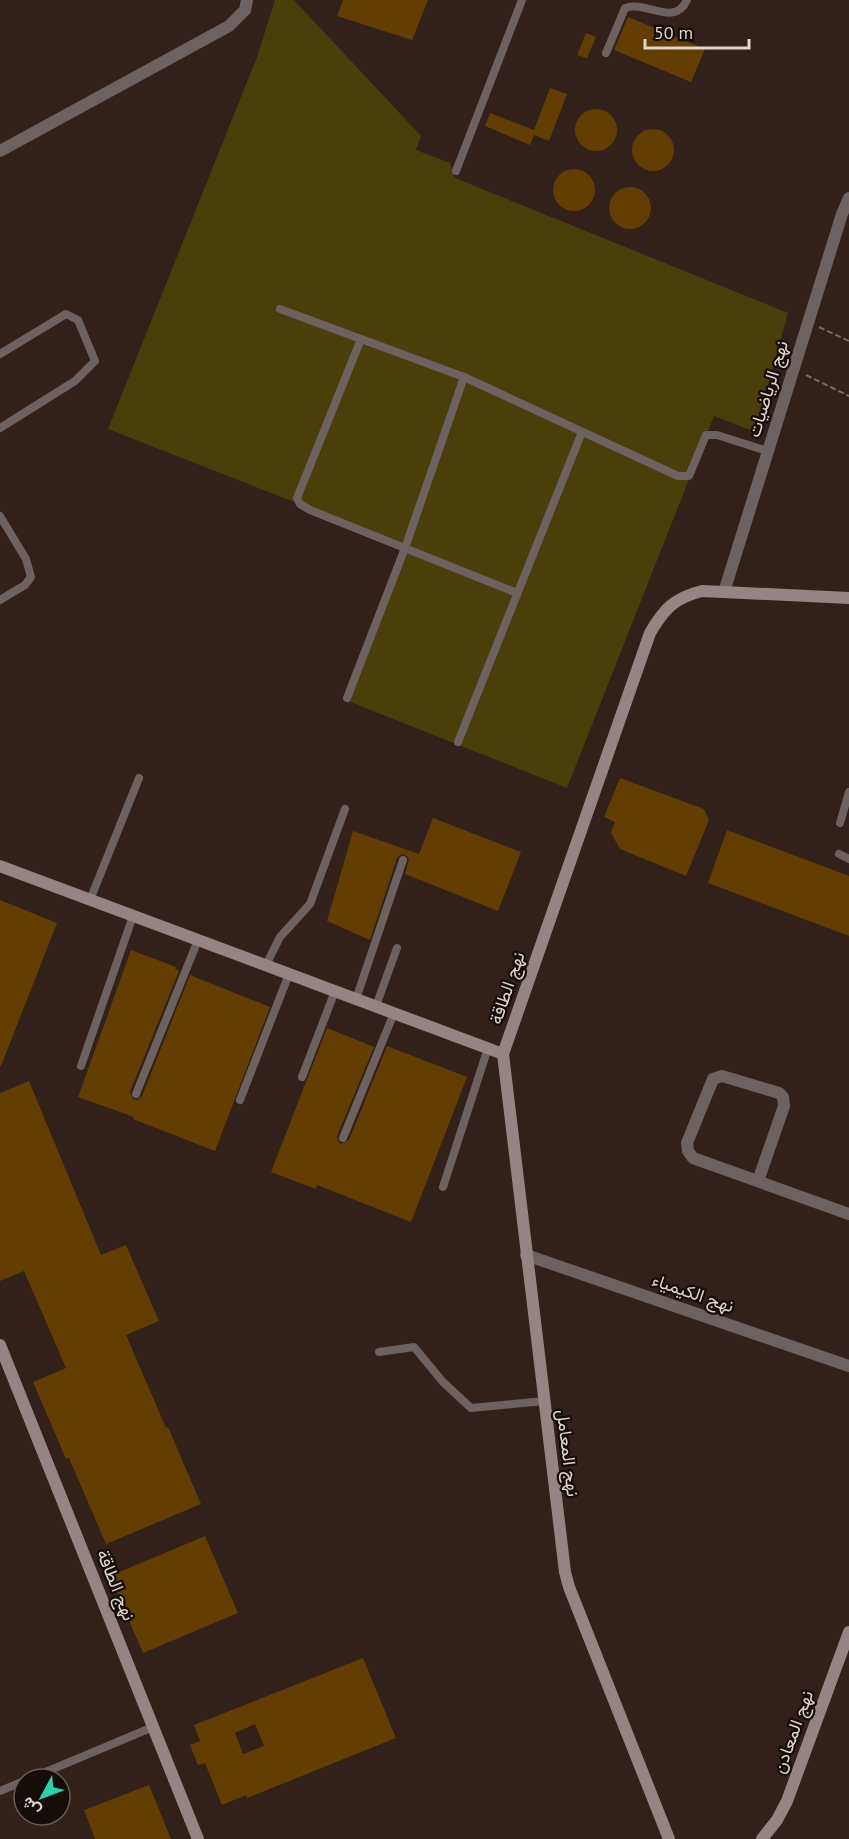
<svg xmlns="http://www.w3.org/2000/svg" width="849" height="1839" font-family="'PT Sans',Vazirmatn,sans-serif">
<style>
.green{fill:#4b3f09}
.building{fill:#633e01;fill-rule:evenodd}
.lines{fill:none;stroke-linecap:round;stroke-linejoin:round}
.path{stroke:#7a6b65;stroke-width:2;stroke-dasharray:6 3;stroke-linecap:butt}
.lane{stroke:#6c6262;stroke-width:8}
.street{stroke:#6c6262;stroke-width:12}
.secondary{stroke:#948484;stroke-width:12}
.labels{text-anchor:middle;stroke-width:4.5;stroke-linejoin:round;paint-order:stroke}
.street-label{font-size:18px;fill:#dfd4cf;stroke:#140d0a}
</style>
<rect width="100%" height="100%" fill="#32211a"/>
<!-- green -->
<path class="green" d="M275 0H294L421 136 416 150 450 163 455 178 788 313 755 432 714 416 567 788 348 701 409 547 108 429 257 57Z"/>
<!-- building -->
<g class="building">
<path d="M343 0H428L412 40 337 16Z"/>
<path d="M628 17 705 49 691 82 614 50Z"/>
<path d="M586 33 596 37 587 58 577 55Z"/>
<path d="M550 88 567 94 549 141 534 135 530 145 485 126 490 113 534 130Z"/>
<circle cx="596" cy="130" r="21"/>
<circle cx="653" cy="150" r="21"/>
<circle cx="574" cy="190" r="21"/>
<circle cx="630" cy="208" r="21"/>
<path d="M620 778 704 809 709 820 686 876 620 849 611 833 615 822 604 817Z"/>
<path d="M433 818 521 852 498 911 405 874 409 859 407 856 402 854 397 858 370 940 327 921 353 831 419 854Z"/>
<path d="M727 830 849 876V936L708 883Z"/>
<path d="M0 900 57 923 1 1066H0Z"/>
<path d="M131 950 176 967 175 969 179 971 130 1092 133 1099 137 1100 142 1096 190 975 270 1007 215 1151 133 1119 134 1117 78 1097Z"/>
<path d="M327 1028 374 1047 337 1136 338 1141 341 1144 349 1140 387 1046 467 1077 411 1222 317 1185 316 1189 271 1172Z"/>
<path d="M29 1081 101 1255 126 1245 159 1321 126 1335 166 1428 168 1427 201 1504 106 1544 69 1458 66 1459 33 1382 66 1368 24 1271 0 1281V1093Z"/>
<path d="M205 1536 238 1613 143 1653 110 1576Z"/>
<path d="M363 1658 396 1738 247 1798 246 1795 222 1805 205 1763 198 1765 190 1745 200 1741 194 1725ZM255 1724 264 1746 243 1754 235 1733Z"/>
<path d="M149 1785 171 1839H95L84 1810Z"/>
</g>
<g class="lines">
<!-- path -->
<g class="path">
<path d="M819 327 849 341"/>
<path d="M806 375 849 396"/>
</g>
<!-- lane -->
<g class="lane">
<path d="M606 53 625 8C646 0 674 28 687 0"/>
<path d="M456 171 522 0"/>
<path d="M280 309 464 377 678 476H689L706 435H717L767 451"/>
<path d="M361 339 297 498 300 504 310 510 517 593"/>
<path d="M0 354 66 314 78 320 95 361 75 381 0 428"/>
<path d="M0 516 26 559 31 577 25 585 0 600"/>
<path d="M347 698 405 548 464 377"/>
<path d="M458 742 582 432"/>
<path d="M840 823 849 792"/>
<path d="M839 854 849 859"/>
<path d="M90 900 139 778"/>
<path d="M266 965 280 937 310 904 345 809"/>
<path d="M356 999 403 860"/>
<path d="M376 1006 397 948"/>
<path d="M81 1066 133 916"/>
<path d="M302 1077 335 991"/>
<path d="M136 1094 198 940"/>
<path d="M240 1100 289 974"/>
<path d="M343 1138 394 1013"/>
<path d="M443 1187 488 1048"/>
<path d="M379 1352 414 1347 443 1382 471 1408 544 1401"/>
<path d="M29 1779 153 1727"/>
<path d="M0 1791 24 1781"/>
</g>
<!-- street -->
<g class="street">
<path d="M0 151 229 26 245 10 247 0"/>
<path d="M724 592 842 214 849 198"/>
<path d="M758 1181 784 1106 783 1097 779 1093 722 1076 713 1079 687 1143 688 1151 693 1158 849 1214"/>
<path d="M526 1255 849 1366"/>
</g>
<!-- secondary -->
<g class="secondary">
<path d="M0 866 503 1054"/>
<path d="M0 1345 198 1839"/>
<path d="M669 1839 569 1587 565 1572 503 1054 650 633C664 609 674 598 702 591L849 598"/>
<path d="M762 1839 777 1820 787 1801 849 1632"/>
</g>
</g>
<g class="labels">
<!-- street labels -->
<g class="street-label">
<text transform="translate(768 389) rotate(-73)" y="6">نهج الرياضيات</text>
<text transform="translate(507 988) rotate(-71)" y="6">نهج الطاقة</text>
<text transform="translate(693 1293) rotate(19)" y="6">نهج الكيمياء</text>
<text transform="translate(568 1453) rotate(83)" y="6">نهج المعامل</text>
<text transform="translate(116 1585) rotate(68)" y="6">نهج الطاقة</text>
<text transform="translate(793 1732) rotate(-70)" y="6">نهج المعادن</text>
</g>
</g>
<!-- north arrow -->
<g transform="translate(42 1797) rotate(229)"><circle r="28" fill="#140d0a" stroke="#655d59" stroke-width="1.5"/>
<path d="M0-4.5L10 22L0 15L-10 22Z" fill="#26d5ae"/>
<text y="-9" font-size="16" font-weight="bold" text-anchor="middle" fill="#dfd4cf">ش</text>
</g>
<!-- scale -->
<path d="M645 39v9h104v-9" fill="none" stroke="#dfd4cf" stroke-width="3"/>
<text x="654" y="39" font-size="18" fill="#dfd4cf" stroke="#140d0a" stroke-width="4.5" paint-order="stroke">50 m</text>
</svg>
